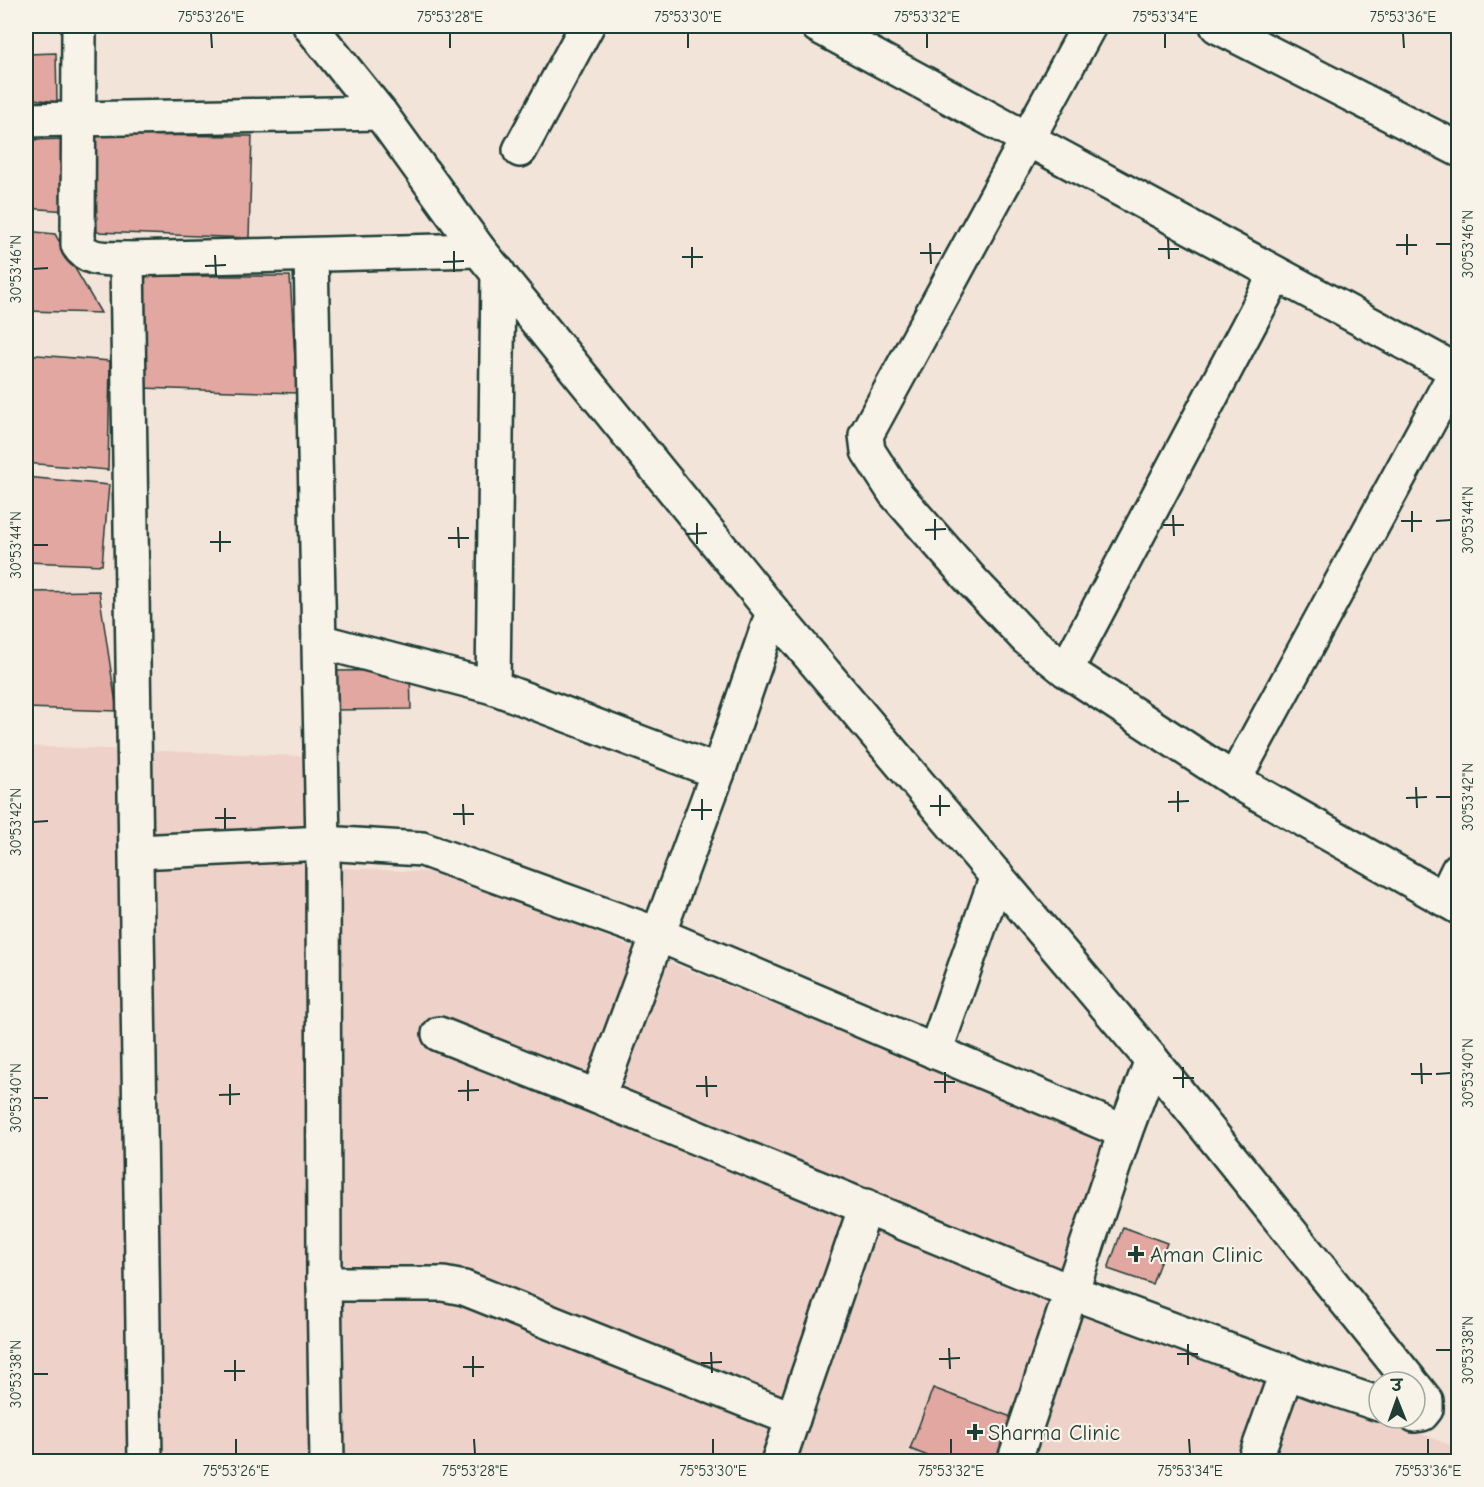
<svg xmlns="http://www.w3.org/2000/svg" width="1484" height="1487" font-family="'Comic Neue','Playpen Sans Deva',sans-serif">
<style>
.built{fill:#eed2c9}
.building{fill:#e1a7a0;stroke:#1f3d34;stroke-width:1.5}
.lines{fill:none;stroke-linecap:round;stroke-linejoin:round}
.minor-casing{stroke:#1f3d34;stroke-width:38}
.minor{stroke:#f7f3e8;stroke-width:33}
.ticks{fill:none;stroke:#1f3d34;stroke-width:2}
.poi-dot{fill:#1f3d34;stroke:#f7f3e8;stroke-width:2}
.labels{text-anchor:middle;stroke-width:4.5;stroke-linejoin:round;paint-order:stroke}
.poi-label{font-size:22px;fill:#1f3d34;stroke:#f7f3e8;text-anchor:start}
.neatline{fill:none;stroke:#1f3d34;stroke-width:2}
.ticks-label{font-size:15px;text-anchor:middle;fill:#1f3d34}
</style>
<rect width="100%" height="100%" fill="#f3e4da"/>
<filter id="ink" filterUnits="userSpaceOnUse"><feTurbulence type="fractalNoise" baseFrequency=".0167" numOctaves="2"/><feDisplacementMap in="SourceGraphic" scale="12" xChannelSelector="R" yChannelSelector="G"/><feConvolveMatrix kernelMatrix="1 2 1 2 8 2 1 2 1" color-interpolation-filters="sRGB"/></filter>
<g filter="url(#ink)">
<!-- built -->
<path class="built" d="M26 746 305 756 304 866 449 873 1103 1138 1053 1293 1458 1448V1462H26Z"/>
<!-- building -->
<g class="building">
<path d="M56 53 57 102 26 98V54Z"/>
<path d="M95 135 252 136 249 238 97 232Z"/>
<path d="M66 139 68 211 26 208V140Z"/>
<path d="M26 231 55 234 101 313 26 311Z"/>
<path d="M142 276H290L297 393 141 388Z"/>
<path d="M26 354 110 361 108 470 26 463Z"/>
<path d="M26 477 109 485 102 565 26 562Z"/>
<path d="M99 591 117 711 26 708V592Z"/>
<path d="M410 670 411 709 337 710 336 671Z"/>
<path d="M1123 1227 1167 1243 1152 1284 1108 1269Z"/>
<path d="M933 1388 1025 1422 1010 1462H943L910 1449Z"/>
</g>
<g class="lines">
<!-- minor casing -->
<g class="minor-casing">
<g id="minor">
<path d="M79 26 78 245C88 262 109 258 127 259L479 250"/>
<path d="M310 26 380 113 479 250 773 612 1152 1060 1411 1382"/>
<path d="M818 26 1457 371"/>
<path d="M1089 26 866 435 868 451 895 493 972 581 1026 638 1066 670 1234 780"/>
<path d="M1217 26 1458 149"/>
<path d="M26 120 380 113"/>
<path d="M520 150 587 26"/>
<path d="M311 255 323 843 324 1284"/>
<path d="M127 259 145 1462"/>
<path d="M498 272 493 687 718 772"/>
<path d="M1458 368 1234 780 1458 907"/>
<path d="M773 612 718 772 598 1097 1071 1292 1322 1385 1379 1404"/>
<path d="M319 641 493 687"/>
<path d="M1066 670 1276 274"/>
<path d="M137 852 323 843 422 849 657 934 1125 1132"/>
<path d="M1444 899 1458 870"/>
<path d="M439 1034 598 1097"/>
<path d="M935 1052 997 876"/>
<path d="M1415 1387 1426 1401V1409L1422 1414 1415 1415"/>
<path d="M327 1462 324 1284H443L464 1288 793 1419"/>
<path d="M778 1462 866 1206"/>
<path d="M1014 1462 1125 1132 1152 1060"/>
<path d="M1254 1462 1287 1371"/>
</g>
</g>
<!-- minor -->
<use href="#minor" class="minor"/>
</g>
</g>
<!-- ticks -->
<path class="ticks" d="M211 33 212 48M450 33V48M688 33V48M927 33V48M1165 33V48M1403 33 1404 48M1407 234V255M1168 238 1169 259M930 243 931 264M1436 244H1451M1396 245H1417M692 247V268M1158 249H1179M454 251V272M920 253H941M215 255 216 276M682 257H703M443 262 464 261M205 266 226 265M33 269 48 268M1412 511V532M1173 515 1174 536M935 519V540M1401 521H1422M1436 521 1451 520M697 523V544M1163 525H1184M458 527 459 548M925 530 946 529M220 531V552M686 534 707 533M448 538H469M210 542H231M33 545H48M1416 787 1417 808M1178 791V812M940 795V816M1436 797H1451M1406 798 1427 797M702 799V820M1168 802 1189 801M463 804 464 825M930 806H950M225 808V829M691 810H712M453 814H474M215 818H236M33 822 48 821M1421 1063 1422 1084M1183 1067V1088M945 1072V1093M1411 1074H1432M1436 1074 1451 1073M706 1076 707 1097M1173 1078H1194M468 1080V1101M934 1082H955M230 1084V1105M696 1086H717M458 1091 479 1090M219 1095 240 1094M33 1098H48M1188 1344V1365M949 1348 950 1369M1436 1350H1451M711 1352 712 1373M1177 1354H1198M473 1356V1377M939 1359 960 1358M235 1360V1381M701 1363 722 1362M463 1367H484M224 1371H245M33 1374H48M236 1439V1454M474 1439 475 1454M713 1439V1454M951 1439V1454M1189 1439 1190 1454M1428 1439V1454"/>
<!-- markers -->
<g class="poi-dot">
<path d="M1133 1245h6v6h6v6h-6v6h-6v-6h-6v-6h6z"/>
<path d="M972 1423h6v6h6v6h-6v6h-6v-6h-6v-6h6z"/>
</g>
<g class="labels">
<!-- poi labels -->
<g class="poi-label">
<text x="1150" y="1262">Aman Clinic</text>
<text x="988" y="1440">Sharma Clinic</text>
</g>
</g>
<!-- margin -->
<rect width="1484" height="1487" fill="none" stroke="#f7f3e8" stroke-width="66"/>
<!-- north arrow -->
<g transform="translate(1397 1400) rotate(359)"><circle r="28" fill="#f7f3e8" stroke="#a1aaa0" stroke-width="1.5"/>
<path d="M0-4.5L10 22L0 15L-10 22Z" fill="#1f3d34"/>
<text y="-9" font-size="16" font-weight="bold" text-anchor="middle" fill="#1f3d34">उ</text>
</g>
<rect x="33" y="33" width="1418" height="1421" class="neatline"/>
<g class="ticks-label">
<text x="211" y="22">75°53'26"E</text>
<text x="450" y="22">75°53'28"E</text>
<text x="688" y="22">75°53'30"E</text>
<text x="927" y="22">75°53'32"E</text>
<text x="1165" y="22">75°53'34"E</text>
<text x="1403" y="22">75°53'36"E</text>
<text transform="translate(1468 244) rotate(-90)" y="5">30°53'46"N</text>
<text transform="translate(16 269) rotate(-90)" y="5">30°53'46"N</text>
<text transform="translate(1468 520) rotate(-90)" y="5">30°53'44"N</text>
<text transform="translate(16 545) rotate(-90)" y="5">30°53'44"N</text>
<text transform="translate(1468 797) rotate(-90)" y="5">30°53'42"N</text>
<text transform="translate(16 822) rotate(-90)" y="5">30°53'42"N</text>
<text transform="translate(1468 1073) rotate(-90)" y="5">30°53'40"N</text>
<text transform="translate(16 1098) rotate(-90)" y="5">30°53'40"N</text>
<text transform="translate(1468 1350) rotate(-90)" y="5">30°53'38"N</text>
<text transform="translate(16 1374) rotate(-90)" y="5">30°53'38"N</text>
<text x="236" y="1476">75°53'26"E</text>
<text x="475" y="1476">75°53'28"E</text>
<text x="713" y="1476">75°53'30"E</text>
<text x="951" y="1476">75°53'32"E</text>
<text x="1190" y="1476">75°53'34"E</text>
<text x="1428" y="1476">75°53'36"E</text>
</g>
</svg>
